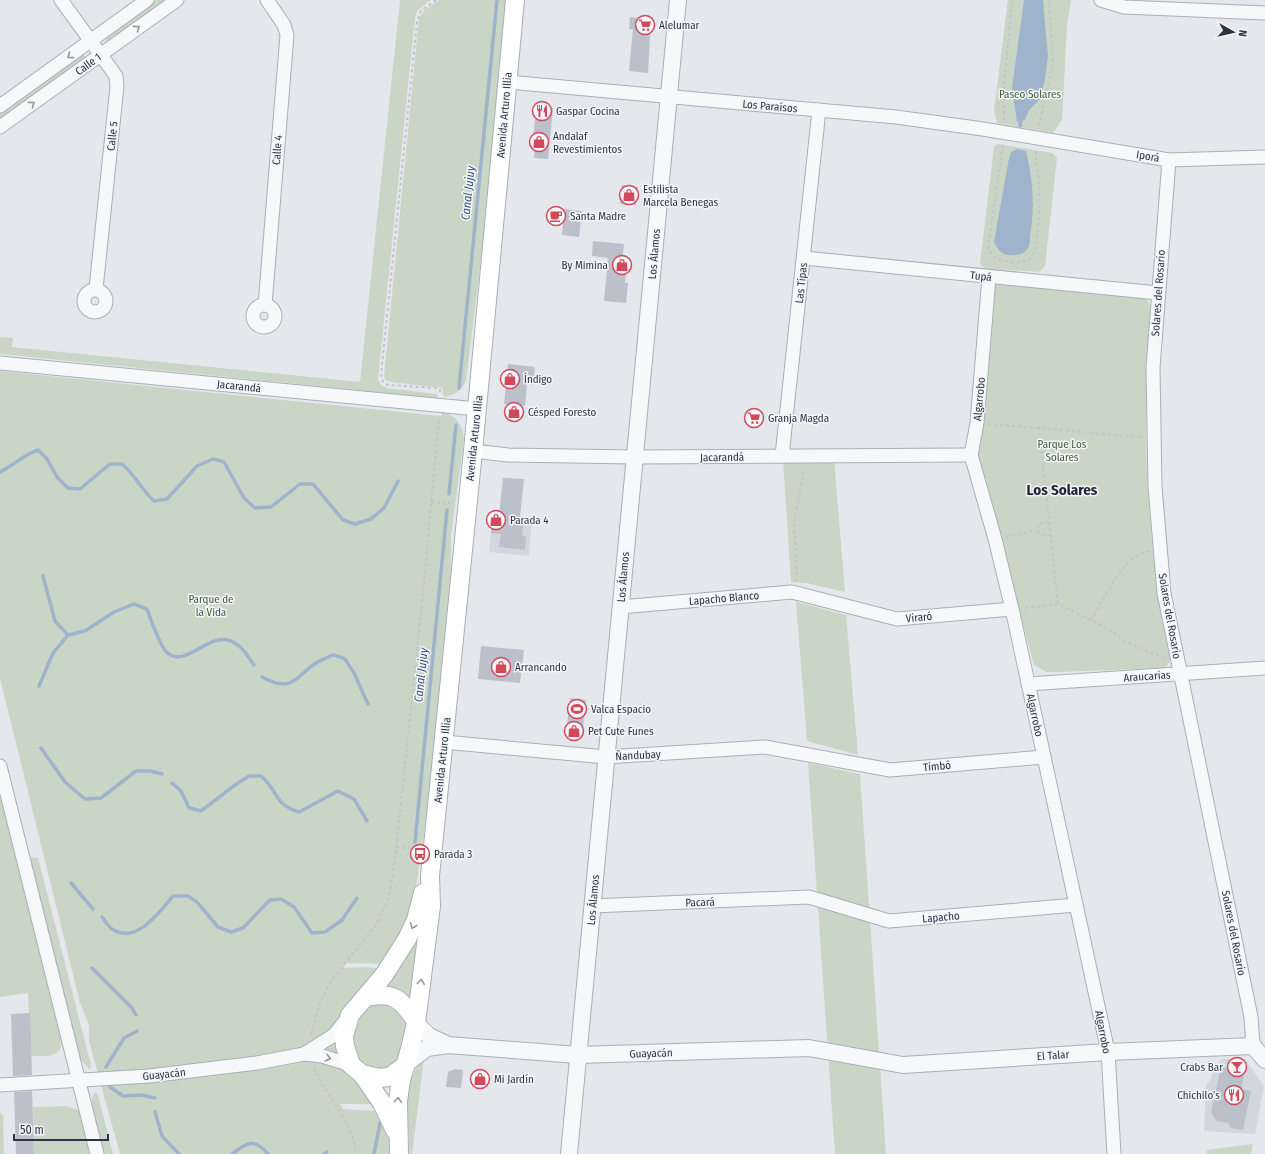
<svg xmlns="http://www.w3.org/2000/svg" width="1265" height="1154" font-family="'Fira Sans Condensed',sans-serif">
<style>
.built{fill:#d2d6de}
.green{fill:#c9d6c5}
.water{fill:#9fb4cc}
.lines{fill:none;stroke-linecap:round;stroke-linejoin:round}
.stream{stroke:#9fb4cc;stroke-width:3.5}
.building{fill:#bbc0ca}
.minor-casing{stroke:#a9aeb7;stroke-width:15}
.tertiary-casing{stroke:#a9aeb7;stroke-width:18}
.secondary-casing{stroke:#a9aeb7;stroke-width:20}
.path{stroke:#c2c5cb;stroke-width:2;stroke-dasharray:3 3;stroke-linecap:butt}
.minor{stroke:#f7f8fa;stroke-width:13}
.tertiary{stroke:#f7f8fa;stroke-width:16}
.secondary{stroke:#fff;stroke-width:18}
.oneway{stroke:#9196a0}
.oneway2{stroke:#959aa2}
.labels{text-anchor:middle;stroke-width:3;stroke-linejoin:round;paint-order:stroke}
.poi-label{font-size:11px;fill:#2b3445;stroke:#f4f6f9;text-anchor:start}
.street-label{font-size:11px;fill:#2b3445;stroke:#f4f6f9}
.park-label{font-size:11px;fill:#3f6138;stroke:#f4f6f9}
.water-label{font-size:12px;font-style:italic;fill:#34527a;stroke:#f4f6f9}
.district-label{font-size:15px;font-weight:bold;fill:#1d2536;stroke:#f4f6f9}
</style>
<rect width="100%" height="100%" fill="#e4e7ec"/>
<!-- built -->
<g class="built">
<path d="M493 513 532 517 529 556 489 552Z"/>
<path d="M1221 1059H1245L1264 1086 1255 1134 1204 1131 1206 1087Z"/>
</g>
<!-- green -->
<g class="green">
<path d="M156 0H167L110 41H107L105 38 108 34Z"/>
<path d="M400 0H431L417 11 415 18 378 380 381 385 387 388 437 394V398L0 354V337L13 338 12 347 360 382Z"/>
<path d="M439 0H507L483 243 466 381C461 391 455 395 444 397L442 388 391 382 385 380 384 376 419 18 425 10Z"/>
<path d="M1008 0H1071L1067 25 1062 120 1053 133 997 123 994 111Z"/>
<path d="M83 54 85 57 83 60 0 121V112L78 55Z"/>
<path d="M997 144 1052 153 1057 158 1045 266 1039 272 984 268 980 264 994 147Z"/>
<path d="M1002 283 1141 296 1148 301 1151 308C1144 392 1144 475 1154 559 1158 593 1162 625 1172 657L1167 666 1162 668 1059 672H1047L1034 665 980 468 978 452 993 288 997 284Z"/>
<path d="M0 371 430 415 441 416 442 412C457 416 462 424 464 439L451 535V580L433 774 414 900 409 919 387 964 346 963 344 968 366 967 383 969 334 1028 313 1044 332 1065 342 1069 363 1087 376 1104H340L343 1109 373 1111 379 1109 388 1129 392 1154H120L89 1041V1025L80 1003 0 678Z"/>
<path d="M834 459 845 592 806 583 791 582 783 460Z"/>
<path d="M796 602 846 615 858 755 807 741Z"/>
<path d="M808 763 860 774 886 1154H835Z"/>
<path d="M0 787 61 1036C65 1058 47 1056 31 1056L28 993 0 997Z"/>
<path d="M27 857 38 858 91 1065 90 1070 78 1056Z"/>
<path d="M422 918 411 1000 396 989 384 986Z"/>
<path d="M376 1001 393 1005 403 1018 406 1026 400 1057 394 1064 380 1071C375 1069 369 1069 365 1066 349 1054 350 1027 361 1012 364 1008 372 1004 376 1001Z"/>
<path d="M336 1041 338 1055 323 1050Z"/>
<path d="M424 1058 412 1154H410C408 1120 399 1086 424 1058Z"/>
<path d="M96 1092 98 1095 113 1154H101C98 1139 84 1103 96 1092Z"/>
<path d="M67 1106 78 1110 81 1115 91 1154H34L33 1107Z"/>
<path d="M0 1112 3 1115 4 1154H0Z"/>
<path d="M1253 1144 1251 1154H1207V1150Z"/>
</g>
<!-- water -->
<g class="water">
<path d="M1024 0H1043L1048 56 1045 79 1041 98 1029 110 1025 120 1017 122 1012 88Z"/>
<path d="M1017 149 1026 151C1033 179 1035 207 1030 236 1030 240 1030 245 1028 248 1025 253 1020 255 1015 255 1003 257 999 251 994 242L1009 158 1011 152Z"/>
</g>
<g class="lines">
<!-- stream -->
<g class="stream">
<path d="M1020 126 1021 118"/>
<path d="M459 388 497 0"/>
<path d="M0 472C14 465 23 455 38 450L47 459 57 477 68 488 80 489 110 464H122C136 476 141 489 154 501L167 499 197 466 213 459 224 462 244 498 255 508 271 507 300 484H313L343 520 355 524 371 519 384 508 398 481"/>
<path d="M449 494 456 425"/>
<path d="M43 576 55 621 68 635 85 631 114 612 134 604 147 609C152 622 157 638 164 649 181 673 207 634 228 640 240 643 247 655 254 665"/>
<path d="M262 677C298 697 297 669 324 659 327 658 331 655 333 655 337 655 342 658 345 659L354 673 368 704"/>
<path d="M39 686 53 653 68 635"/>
<path d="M41 748 65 782 85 799 101 798 136 771H150L162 774"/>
<path d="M172 783 181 791 189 808 201 811 235 785 249 776H261C279 791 273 804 299 812L338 791 354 799 367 821"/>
<path d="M415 842 447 510"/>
<path d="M71 883 93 909"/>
<path d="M102 917C105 921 108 926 112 929 137 945 159 912 173 896H188L197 902 218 927 231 932 243 928 270 900 281 899 294 907 312 933 325 932 342 920 357 898"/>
<path d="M92 968 132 1008 136 1015"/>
<path d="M106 1067 124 1038 137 1031"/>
<path d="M110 1087 123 1096 141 1095 155 1098"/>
<path d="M155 1112 162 1136 179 1154"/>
<path d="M232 1154C247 1142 255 1138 268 1154"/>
<path d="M324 1154 327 1152"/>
<path d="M374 1154 380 1123"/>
</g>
</g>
<!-- building -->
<g class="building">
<path d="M630 17 651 19 648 73 629 71 633 29H629Z"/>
<path d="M539 106 553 108 548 159 534 158 535 149H532L536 111H539Z"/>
<path d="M622 185 638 187 636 205 620 204Z"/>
<path d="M564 209 582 211 579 237 562 235Z"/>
<path d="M593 241 624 244 622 262 627 263 625 283H628L626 303 604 301 608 258 592 256Z"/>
<path d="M508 364 535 367 533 385 527 384 525 406 504 404Z"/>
<path d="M503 478 524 479 520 517H524L522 536 526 537 525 550 499 547 501 534 491 533 493 514 499 515Z"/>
<path d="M481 646 524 650 520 683 478 679Z"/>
<path d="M570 698 586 700 582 736 566 735Z"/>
<path d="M30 1013 32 1075 13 1076 11 1014Z"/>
<path d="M1235 1058 1244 1071 1242 1089 1251 1091 1243 1130 1231 1128 1228 1123 1216 1121 1211 1112 1221 1068H1233Z"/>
<path d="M455 1069 463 1070 461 1088 446 1087 448 1072Z"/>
<path d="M32 1091 34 1154H16L14 1092Z"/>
</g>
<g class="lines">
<!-- minor casing -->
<g class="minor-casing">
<g id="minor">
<path d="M61 0 116 76 117 86 96 289"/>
<path d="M1101 0 1124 7 1265 13"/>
<path d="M507 82 896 117 983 129 1169 160 1265 157"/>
<path d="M0 106 147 0"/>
<path d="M0 127 177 0"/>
<path d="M1169 160 1153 368 1155 487 1164 593 1251 1017 1253 1046"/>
<path d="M804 258 1158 293"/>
<path d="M989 277 977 423 971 455 995 539 1012 609 1108 1052 1114 1154"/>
<circle cx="95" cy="301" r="11"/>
<circle cx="264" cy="316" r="11"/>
<path d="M265 305 287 35 284 25 267 0"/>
<path d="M0 363 477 409"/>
<path d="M473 451 508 455 634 457 971 455"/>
<path d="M782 456 819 110"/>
<path d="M620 607 792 592 897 619 1012 609"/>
<path d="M1028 684 1265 668"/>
<path d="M444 742 606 757 765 747 890 770 1044 757"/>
<path d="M0 766 97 1154"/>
<path d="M592 906 809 897 889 921 1076 905"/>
<path d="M304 1054 334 1035 345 1021"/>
<path d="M0 1085 149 1076 257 1063 304 1054 322 1056 351 1065"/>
</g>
</g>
<!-- tertiary casing -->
<g class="tertiary-casing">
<g id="tertiary">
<path d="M416 1023 429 1036 448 1045"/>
<path d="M407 1063 427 1048 448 1045 578 1055 809 1048 903 1065 1108 1052 1253 1046 1265 1060"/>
<path d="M569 1154 678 0"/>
</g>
</g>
<!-- secondary casing -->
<g class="secondary-casing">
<g id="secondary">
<path d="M366 997C393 991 401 999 416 1021"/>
<path d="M406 1065 389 1077 380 1078 362 1074 351 1065 345 1046 344 1036 350 1015 384 975 407 939 416 920 423 893"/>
<path d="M362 1074 382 1103 395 1130"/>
<path d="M399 1154 398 1101 401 1080 410 1049 416 1023 431 906 430 876 473 451 515 0"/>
</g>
</g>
<!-- path -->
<g class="path">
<path d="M436 0 421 11 417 22 381 375 383 382 388 385 436 388 440 390V394"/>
<path d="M1004 120V87L1012 0"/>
<path d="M1039 126 1053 61 1049 8 1050 0"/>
<path d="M1003 145 988 247C992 257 996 259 1006 261 1014 263 1026 263 1032 256 1039 247 1040 200 1039 186 1039 174 1035 162 1036 150"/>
<path d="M988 424 1141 437"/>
<path d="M1039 427 1058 604"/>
<path d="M431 502 449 504V501L453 502"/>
<path d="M1049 522 1039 524 1037 530 1040 535H1050"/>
<path d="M1006 537 1037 530"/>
<path d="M796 581 797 572 794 523 804 469"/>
<path d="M1025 608 1058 604 1110 630 1125 641 1165 659"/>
<path d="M1091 620C1103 600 1124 554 1149 551"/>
<path d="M396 847 418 849"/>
<path d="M311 1034 321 1000 332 980 376 925 381 915 389 897 395 859 424 582 439 418"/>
<path d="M314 1068C327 1099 353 1119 356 1154"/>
</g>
<!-- minor -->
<use href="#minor" class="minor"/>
<!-- tertiary -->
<use href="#tertiary" class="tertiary"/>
<!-- secondary -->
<use href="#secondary" class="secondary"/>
</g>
<!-- one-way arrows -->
<defs><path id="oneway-chevron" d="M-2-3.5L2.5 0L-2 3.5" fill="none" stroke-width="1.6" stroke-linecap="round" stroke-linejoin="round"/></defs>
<g class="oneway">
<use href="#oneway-chevron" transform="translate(137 28) rotate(-36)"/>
<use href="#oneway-chevron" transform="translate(70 56) rotate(144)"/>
<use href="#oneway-chevron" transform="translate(32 104) rotate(-36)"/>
<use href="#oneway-chevron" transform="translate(328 1058) rotate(14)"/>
</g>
<g class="oneway2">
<use href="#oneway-chevron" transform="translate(413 926) rotate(113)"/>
<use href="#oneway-chevron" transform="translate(421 982) rotate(-83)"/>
<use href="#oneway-chevron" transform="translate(398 1100) rotate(-86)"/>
</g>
<!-- icons -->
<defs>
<g id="supermarket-ring" transform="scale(1)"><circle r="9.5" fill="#f4f6f9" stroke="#d1495b" stroke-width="1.5"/><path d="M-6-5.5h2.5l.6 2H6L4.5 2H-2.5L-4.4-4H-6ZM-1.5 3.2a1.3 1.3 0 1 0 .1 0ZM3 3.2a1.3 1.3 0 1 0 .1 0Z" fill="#d1495b"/></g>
<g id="restaurant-ring" transform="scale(1)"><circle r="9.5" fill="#f4f6f9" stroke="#d1495b" stroke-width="1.5"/><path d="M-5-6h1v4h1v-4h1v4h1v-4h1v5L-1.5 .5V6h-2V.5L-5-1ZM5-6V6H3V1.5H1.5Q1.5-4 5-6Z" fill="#d1495b"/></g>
<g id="shop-ring" transform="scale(1)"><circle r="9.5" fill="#f4f6f9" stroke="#d1495b" stroke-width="1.5"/><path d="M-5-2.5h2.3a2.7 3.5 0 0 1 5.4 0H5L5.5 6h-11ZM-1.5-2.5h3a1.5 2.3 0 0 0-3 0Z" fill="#d1495b"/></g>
<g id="cafe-ring" transform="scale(1)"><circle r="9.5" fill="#f4f6f9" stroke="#d1495b" stroke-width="1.5"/><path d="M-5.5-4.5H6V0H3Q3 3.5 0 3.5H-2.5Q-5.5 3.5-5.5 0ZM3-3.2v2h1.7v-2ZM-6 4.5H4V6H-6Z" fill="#d1495b"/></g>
<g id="stadium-ring" transform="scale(1)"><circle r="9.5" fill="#f4f6f9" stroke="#d1495b" stroke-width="1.5"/><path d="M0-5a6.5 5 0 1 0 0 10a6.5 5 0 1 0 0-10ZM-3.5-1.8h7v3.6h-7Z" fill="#d1495b"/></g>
<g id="bus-ring" transform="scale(1)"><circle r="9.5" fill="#f4f6f9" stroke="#d1495b" stroke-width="1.5"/><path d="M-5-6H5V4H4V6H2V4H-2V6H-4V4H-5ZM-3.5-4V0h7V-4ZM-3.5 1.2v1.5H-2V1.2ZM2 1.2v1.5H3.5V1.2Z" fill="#d1495b"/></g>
<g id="bar-ring" transform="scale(1)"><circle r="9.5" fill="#f4f6f9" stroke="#d1495b" stroke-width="1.5"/><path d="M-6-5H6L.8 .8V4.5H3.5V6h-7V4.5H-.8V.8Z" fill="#d1495b"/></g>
</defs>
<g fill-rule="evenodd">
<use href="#supermarket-ring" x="645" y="25"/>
<use href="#restaurant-ring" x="542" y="111"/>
<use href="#shop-ring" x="539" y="142"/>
<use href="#shop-ring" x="629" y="195"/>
<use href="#cafe-ring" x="556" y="216"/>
<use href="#shop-ring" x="622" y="265"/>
<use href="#shop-ring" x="510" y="379"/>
<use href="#shop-ring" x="514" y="412"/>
<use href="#supermarket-ring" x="754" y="418"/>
<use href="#shop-ring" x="496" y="520"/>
<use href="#shop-ring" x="501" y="667"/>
<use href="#stadium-ring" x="577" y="709"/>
<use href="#shop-ring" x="574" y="731"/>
<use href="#bus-ring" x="420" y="854"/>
<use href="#bar-ring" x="1237" y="1067"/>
<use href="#shop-ring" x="480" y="1079"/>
<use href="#restaurant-ring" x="1234" y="1095"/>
</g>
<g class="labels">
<!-- poi labels -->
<g class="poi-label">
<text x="659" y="29">Alelumar</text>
<text x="556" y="115">Gaspar Cocina</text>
<text x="553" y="140">Andalaf<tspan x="553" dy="13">Revestimientos</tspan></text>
<text x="643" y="193">Estilista<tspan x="643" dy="13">Marcela Benegas</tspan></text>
<text x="570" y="220">Santa Madre</text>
<text x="608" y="269" text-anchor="end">By Mimina</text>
<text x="524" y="383">Índigo</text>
<text x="528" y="416">Césped Foresto</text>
<text x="768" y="422">Granja Magda</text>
<text x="510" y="524">Parada 4</text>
<text x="515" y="671">Arrancando</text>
<text x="591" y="713">Valca Espacio</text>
<text x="588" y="735">Pet Cute Funes</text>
<text x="434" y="858">Parada 3</text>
<text x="1223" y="1071" text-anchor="end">Crabs Bar</text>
<text x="494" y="1083">Mi Jardín</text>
<text x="1220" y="1099" text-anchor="end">Chichilo’s</text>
</g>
<!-- street labels -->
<g class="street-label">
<text transform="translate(88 64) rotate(-36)" y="4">Calle 1</text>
<text transform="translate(770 106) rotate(5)" y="4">Los Paraísos</text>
<text transform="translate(504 115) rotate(-85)" y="4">Avenida Arturo Illia</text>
<text transform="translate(112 136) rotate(-84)" y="4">Calle 5</text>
<text transform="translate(277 150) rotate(-85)" y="4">Calle 4</text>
<text transform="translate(1148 156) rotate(9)" y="4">Iporá</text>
<text transform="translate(654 254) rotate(-85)" y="4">Los Álamos</text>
<text transform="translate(981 276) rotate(6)" y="4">Tupá</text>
<text transform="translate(801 283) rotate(-84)" y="4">Las Tipas</text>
<text transform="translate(1158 293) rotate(-86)" y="4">Solares del Rosario</text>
<text transform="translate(239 386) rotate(6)" y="4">Jacarandá</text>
<text transform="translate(979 399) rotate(-85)" y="4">Algarrobo</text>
<text transform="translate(474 438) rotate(-84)" y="4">Avenida Arturo Illia</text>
<text transform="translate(722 457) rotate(-1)" y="4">Jacarandá</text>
<text transform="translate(623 577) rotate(-85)" y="4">Los Álamos</text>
<text transform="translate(724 598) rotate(-5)" y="4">Lapacho Blanco</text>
<text transform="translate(1170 616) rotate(80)" y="4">Solares del Rosario</text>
<text transform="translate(919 617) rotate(-5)" y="4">Viraró</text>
<text transform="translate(1147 676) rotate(-4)" y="4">Araucarias</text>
<text transform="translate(1035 715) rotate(78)" y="4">Algarrobo</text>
<text transform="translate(638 755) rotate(-3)" y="4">Ñandubay</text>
<text transform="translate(442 760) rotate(-84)" y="4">Avenida Arturo Illia</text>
<text transform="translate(937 766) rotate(-5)" y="4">Timbó</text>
<text transform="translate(593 900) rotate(-85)" y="4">Los Álamos</text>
<text transform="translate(700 902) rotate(-2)" y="4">Pacará</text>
<text transform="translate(941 917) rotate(-5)" y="4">Lapacho</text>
<text transform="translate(1234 933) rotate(79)" y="4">Solares del Rosario</text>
<text transform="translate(1103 1032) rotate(79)" y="4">Algarrobo</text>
<text transform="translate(651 1053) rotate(-2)" y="4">Guayacán</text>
<text transform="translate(1053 1055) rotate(-4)" y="4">El Talar</text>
<text transform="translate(164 1074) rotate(-6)" y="4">Guayacán</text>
</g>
<!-- park labels -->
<g class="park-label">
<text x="1030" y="98">Paseo Solares</text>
<text x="1062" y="448">Parque Los<tspan x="1062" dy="13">Solares</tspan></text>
<text x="211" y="603">Parque de<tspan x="211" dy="13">la Vida</tspan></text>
</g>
<!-- water labels -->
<g class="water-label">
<text transform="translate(468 193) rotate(-84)" y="4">Canal Jujuy</text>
<text transform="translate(421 675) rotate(-84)" y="4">Canal Jujuy</text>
</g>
<!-- district labels -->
<g class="district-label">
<text x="1062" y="495">Los Solares</text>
</g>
</g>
<!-- north arrow -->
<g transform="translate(1233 32) rotate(98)" stroke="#f4f6f9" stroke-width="3" paint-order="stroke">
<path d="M0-3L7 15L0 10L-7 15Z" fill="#2b3445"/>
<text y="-6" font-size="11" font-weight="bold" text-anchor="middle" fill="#2b3445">N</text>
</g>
<!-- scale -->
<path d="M14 1134v6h94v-6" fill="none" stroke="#2b3445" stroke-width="2"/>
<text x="20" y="1134" font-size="12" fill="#2b3445" stroke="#f4f6f9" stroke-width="3" paint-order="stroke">50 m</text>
</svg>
